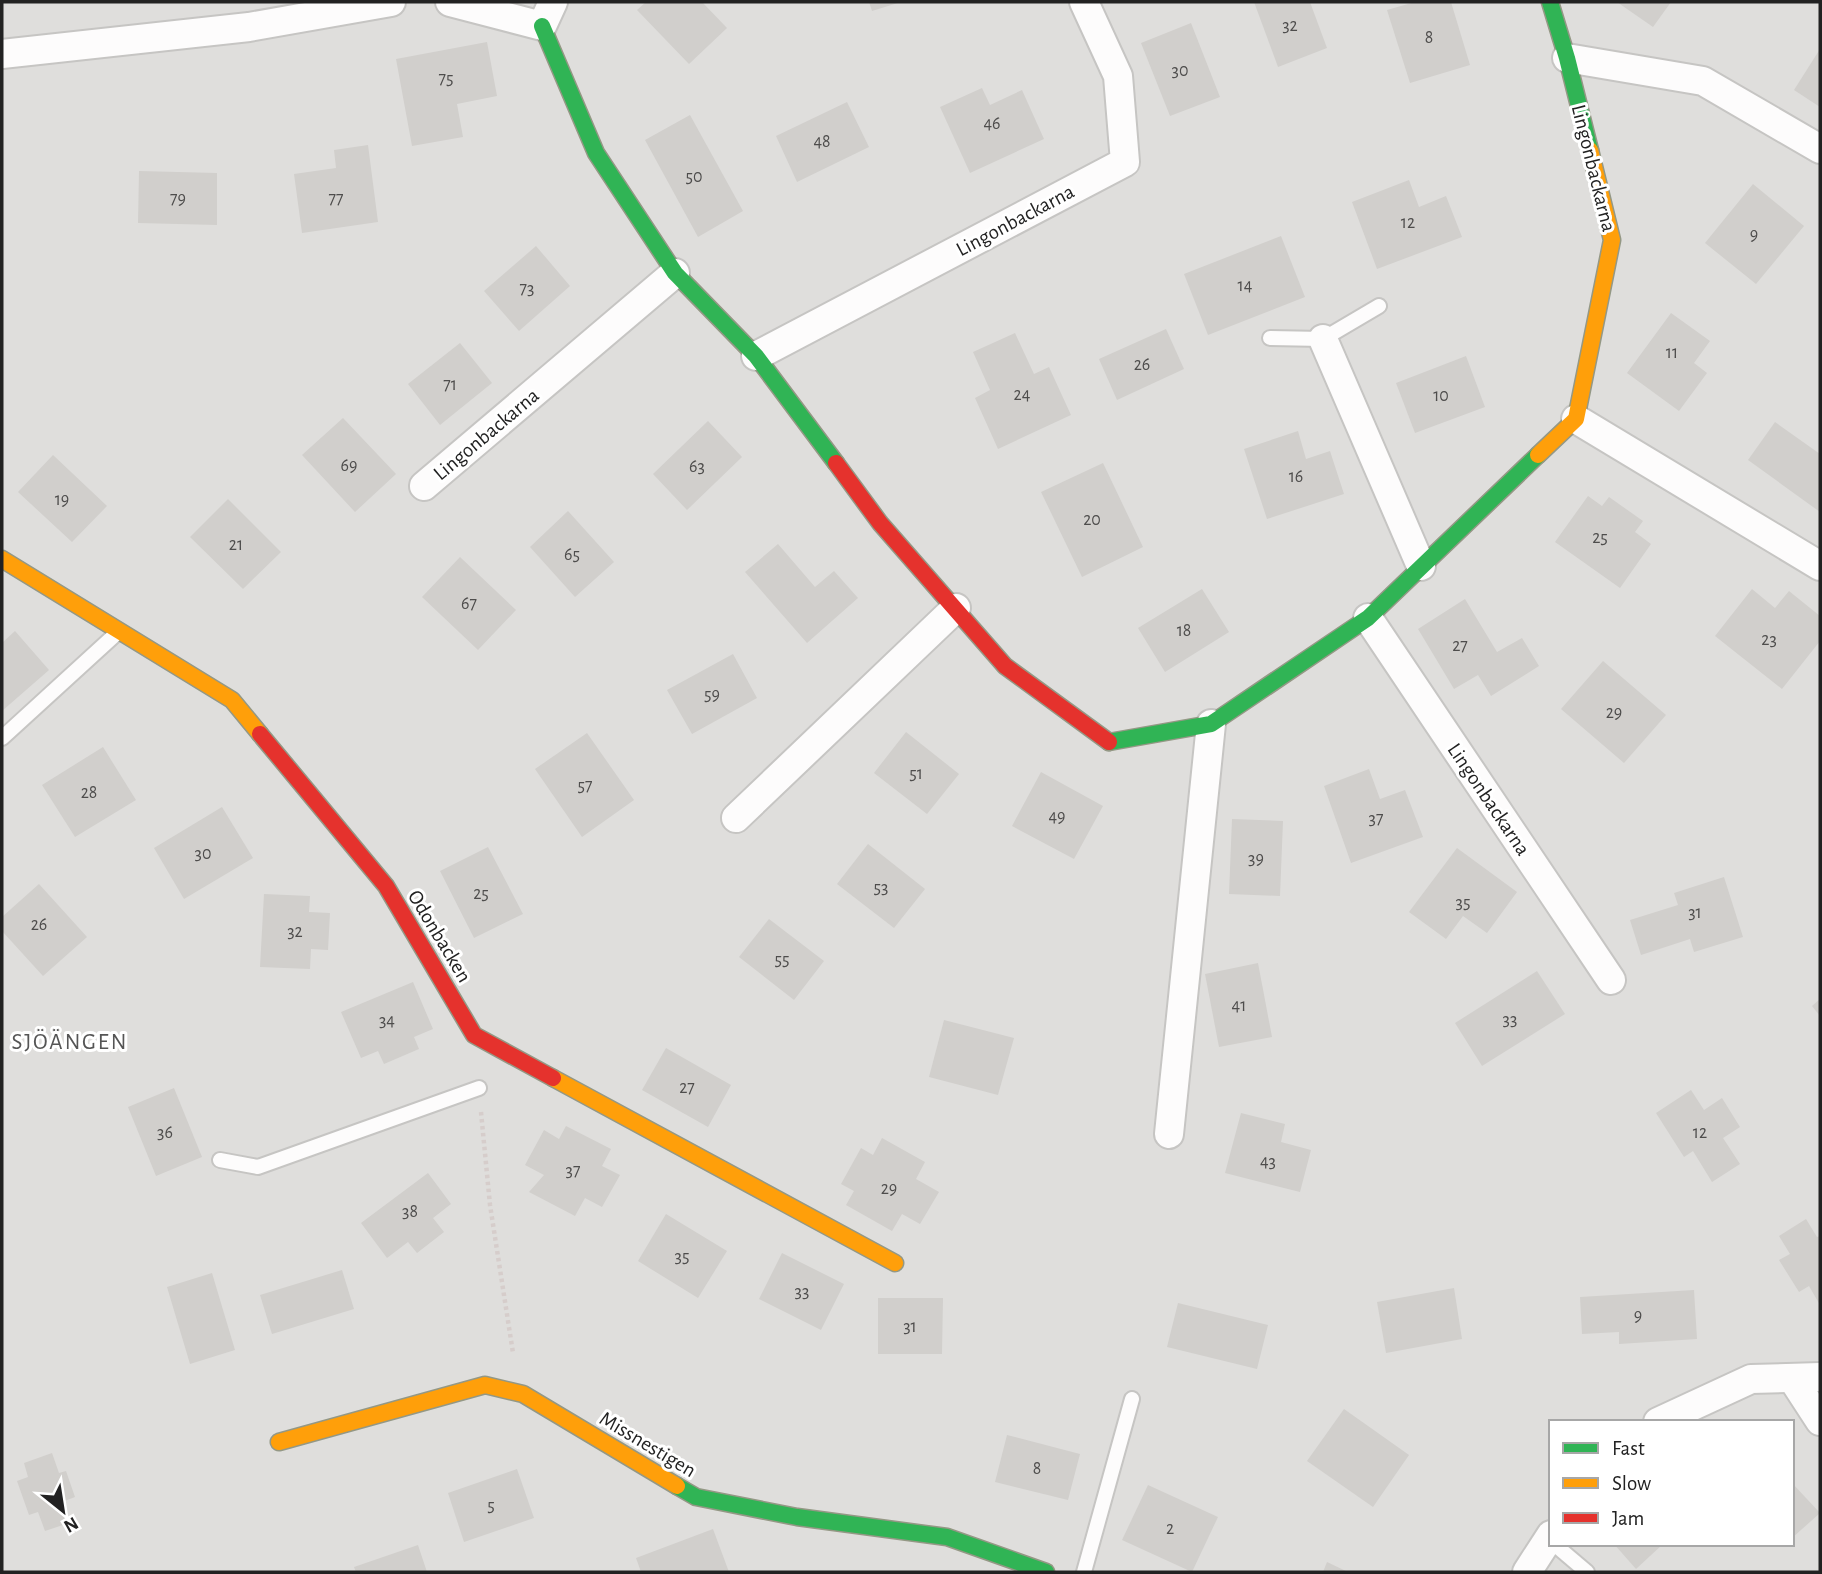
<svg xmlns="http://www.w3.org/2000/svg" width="1822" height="1574" font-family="'Alegreya Sans',sans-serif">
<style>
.residential{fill:#dfdedc;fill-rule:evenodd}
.building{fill:#d1cfcc}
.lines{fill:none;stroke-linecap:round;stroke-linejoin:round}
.lane-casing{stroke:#c6c5c3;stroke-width:18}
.street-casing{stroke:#c6c5c3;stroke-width:32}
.fast-casing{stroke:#949885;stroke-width:19}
.slow-casing{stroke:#949885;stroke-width:19}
.jam-casing{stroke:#949885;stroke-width:19}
.path{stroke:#d6cdcb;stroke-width:4.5;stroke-dasharray:3.5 3.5;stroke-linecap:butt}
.lane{stroke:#fdfcfc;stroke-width:14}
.street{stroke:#fdfcfc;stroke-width:28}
.fast{stroke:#30b455;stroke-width:16}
.slow{stroke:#ff9f0a;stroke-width:16}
.jam{stroke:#e5322d;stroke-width:16}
.labels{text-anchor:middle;stroke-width:6;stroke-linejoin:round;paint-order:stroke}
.number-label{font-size:18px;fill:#4e4d4c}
.street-label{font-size:21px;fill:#222;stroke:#fff}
.neighbourhood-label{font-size:23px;letter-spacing:2px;fill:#555;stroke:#fff}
</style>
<rect width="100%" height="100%" fill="#f0eeeb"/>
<!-- residential -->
<path class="residential" d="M2 2H1820V1572H2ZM1551 1422H1792V1544H1551Z"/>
<!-- building -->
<g class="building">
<path d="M646 2H702L727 28 689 64 637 10Z"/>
<path d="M869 2H901L872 11Z"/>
<path d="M1254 2H1310L1327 48 1278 67Z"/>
<path d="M1415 2H1451L1470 65 1410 83 1387 10Z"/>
<path d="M1617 2H1671L1653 27Z"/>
<path d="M1191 23 1220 97 1170 116 1141 43Z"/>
<path d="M487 42 497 96 457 104 463 137 412 146 396 59Z"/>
<path d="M1820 49V107L1794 90Z"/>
<path d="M982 88 990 105 1022 90 1044 139 970 173 940 107Z"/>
<path d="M847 102 869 147 797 182 776 136Z"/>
<path d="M690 115 743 211 698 237 645 140Z"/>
<path d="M368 145 378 222 302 233 294 174 336 168 334 150Z"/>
<path d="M139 171 217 173V225L138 223Z"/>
<path d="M1409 180 1419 207 1446 196 1462 237 1377 269 1352 202Z"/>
<path d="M1753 184 1804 226 1756 284 1705 243Z"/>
<path d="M1281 236 1305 297 1208 335 1184 274Z"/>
<path d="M536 246 570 286 519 331 484 291Z"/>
<path d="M1671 313 1710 341 1694 363 1707 373 1679 411 1627 373Z"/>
<path d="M1166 329 1184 369 1117 400 1099 359Z"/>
<path d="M1015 333 1034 374 1049 367 1071 415 998 449 975 398 990 390 973 352Z"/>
<path d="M460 343 492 383 440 425 408 384Z"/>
<path d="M1466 356 1485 407 1415 433 1396 383Z"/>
<path d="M343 418 396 474 355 512 302 455Z"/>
<path d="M708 421 742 457 687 510 653 474Z"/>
<path d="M1775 422 1820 454V512L1748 460Z"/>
<path d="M1298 431 1306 459 1330 451 1344 494 1267 519 1244 449Z"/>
<path d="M53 455 107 506 72 542 18 492Z"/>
<path d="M1103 463 1143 547 1082 577 1041 492Z"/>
<path d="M1588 496 1602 506 1609 497 1643 521 1635 532 1651 544 1620 588 1555 542Z"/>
<path d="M228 499 281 552 243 589 190 537Z"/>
<path d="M568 511 614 562 575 597 530 547Z"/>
<path d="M778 544 815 587 834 571 858 598 807 643 745 572Z"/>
<path d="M460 557 516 610 478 650 422 597Z"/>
<path d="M1202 589 1229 632 1165 672 1138 628Z"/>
<path d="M1752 589 1775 608 1789 591 1820 616V641L1782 689 1715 636Z"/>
<path d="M1465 599 1497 652 1522 638 1539 666 1491 696 1478 675 1454 689 1418 629Z"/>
<path d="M15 631 49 670 2 711V643Z"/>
<path d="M733 654 757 698 692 734 667 690Z"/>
<path d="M1603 661 1666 715 1624 763 1561 709Z"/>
<path d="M906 732 959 774 927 814 874 773Z"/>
<path d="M587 733 634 800 582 837 535 769Z"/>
<path d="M103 747 136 800 75 837 42 785Z"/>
<path d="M1369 769 1380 799 1405 790 1423 837 1351 863 1324 786Z"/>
<path d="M1041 772 1103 806 1074 859 1012 826Z"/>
<path d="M222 807 253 858 184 899 154 848Z"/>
<path d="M1232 819 1283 821 1280 896 1229 894Z"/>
<path d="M868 844 925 889 894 928 837 884Z"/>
<path d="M488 847 523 914 474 938 440 871Z"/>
<path d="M1457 848 1517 892 1487 933 1463 916 1446 939 1409 912Z"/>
<path d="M1724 877 1743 937 1694 952 1690 939 1641 955 1630 920 1678 905 1674 893Z"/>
<path d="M39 884 87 937 43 976 2 931V917Z"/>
<path d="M264 894 310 896 309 912 330 913 328 950 311 949 310 969 260 967Z"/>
<path d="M769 919 824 961 794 1000 739 957Z"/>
<path d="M1258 963 1272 1037 1219 1047 1205 974Z"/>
<path d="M1537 971 1565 1014 1482 1066 1455 1023Z"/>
<path d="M413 982 433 1029 414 1037 419 1049 384 1064 378 1051 361 1058 341 1012Z"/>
<path d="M1820 999V1016L1812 1006Z"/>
<path d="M944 1020 1014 1038 998 1095 929 1077Z"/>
<path d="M666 1048 731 1085 708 1127 642 1090Z"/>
<path d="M174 1088 202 1157 156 1176 128 1107Z"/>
<path d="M1691 1090 1704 1110 1722 1098 1740 1127 1723 1138 1740 1164 1712 1182 1693 1151 1684 1157 1656 1113Z"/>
<path d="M1241 1113 1285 1124 1281 1142 1311 1150 1300 1192 1225 1173Z"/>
<path d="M566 1126 611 1149 602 1166 620 1175 602 1207 585 1198 575 1216 529 1192 544 1175 525 1165 544 1130 559 1139Z"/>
<path d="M882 1138 925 1162 916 1179 939 1192 920 1224 902 1214 892 1231 846 1205 854 1191 841 1184 861 1148 873 1155Z"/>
<path d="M428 1173 451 1204 433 1218 444 1232 417 1253 408 1242 387 1258 361 1223Z"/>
<path d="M666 1214 727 1251 698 1298 638 1261Z"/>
<path d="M1806 1219 1817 1237 1820 1236V1305L1809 1286 1799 1292 1779 1260 1790 1254 1779 1236Z"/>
<path d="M782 1253 844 1284 821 1330 759 1299Z"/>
<path d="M342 1270 354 1309 272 1334 260 1295Z"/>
<path d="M212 1273 235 1350 190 1364 167 1287Z"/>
<path d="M1454 1288 1462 1339 1386 1353 1377 1302Z"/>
<path d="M1694 1290 1697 1339 1619 1344V1332L1582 1334 1580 1297Z"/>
<path d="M878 1298H943L942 1354H878Z"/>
<path d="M1178 1303 1268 1325 1257 1369 1167 1347Z"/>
<path d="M1344 1409 1409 1455 1373 1507 1307 1461Z"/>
<path d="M1007 1435 1080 1454 1068 1500 995 1482Z"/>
<path d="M52 1453 59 1473 66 1471 75 1497 62 1502 69 1523 45 1531 38 1512 29 1515 17 1481 28 1477 24 1463Z"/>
<path d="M517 1469 534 1518 464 1542 448 1493Z"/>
<path d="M1792 1483 1820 1513 1792 1538Z"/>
<path d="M1148 1485 1218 1517 1192 1572 1122 1540Z"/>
<path d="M713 1529 729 1572H641L636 1558Z"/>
<path d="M1614 1544H1663L1636 1569Z"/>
<path d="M418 1545 427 1572H356L354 1567Z"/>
<path d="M1327 1562 1348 1572H1323Z"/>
</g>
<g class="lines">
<!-- lane casing -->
<g class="lane-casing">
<g id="lane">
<path d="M1270 338 1323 339 1379 306"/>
<path d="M2 738 117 633"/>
<path d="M220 1160 258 1167 479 1088"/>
<path d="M1554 1544 1587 1572"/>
<path d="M1084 1572 1132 1399"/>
</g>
</g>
<!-- street casing -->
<g class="street-casing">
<g id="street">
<path d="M450 2 542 26 553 2"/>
<path d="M2 54 249 27 391 2"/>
<path d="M1567 58 1703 81 1820 149"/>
<path d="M1323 339 1421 566"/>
<path d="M756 356 1125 162 1118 76 1084 2"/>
<path d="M1576 419 1820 566"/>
<path d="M424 486 675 273"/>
<path d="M1368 618 1611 980"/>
<path d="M736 818 956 608"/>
<path d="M1169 1134 1211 724"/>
<path d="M1792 1378 1820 1421"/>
<path d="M1658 1422 1751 1379 1820 1377"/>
<path d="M1527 1572 1551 1535"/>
</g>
</g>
<!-- fast casing -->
<g class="fast-casing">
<g id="fast">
<path d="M1550 2 1567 58 1590 150"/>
<path d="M542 26 596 153 675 273 756 356 836 463"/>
<path d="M1109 742 1211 724 1368 618 1538 455"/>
<path d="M677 1486 696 1497 797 1517 947 1537 1046 1572"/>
</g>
</g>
<!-- slow casing -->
<g class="slow-casing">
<g id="slow">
<path d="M1538 455 1576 419 1612 240 1590 150"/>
<path d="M2 559 232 700 260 734"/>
<path d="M553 1078 895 1263"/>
<path d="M279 1442 485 1385 523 1394 677 1486"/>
</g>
</g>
<!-- jam casing -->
<g class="jam-casing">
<g id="jam">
<path d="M836 463 880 523 1005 666 1109 742"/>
<path d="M260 734 386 886 474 1035 553 1078"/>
</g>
</g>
<!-- path -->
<path class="path" d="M481 1112 490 1205 513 1353"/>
<!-- lane -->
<use href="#lane" class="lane"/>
<!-- street -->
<use href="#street" class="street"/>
<!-- fast -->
<use href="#fast" class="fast"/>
<!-- slow -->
<use href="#slow" class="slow"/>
<!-- jam -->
<use href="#jam" class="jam"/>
</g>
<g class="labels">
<!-- number labels -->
<g class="number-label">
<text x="1290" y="31">32</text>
<text x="1429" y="43">8</text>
<text x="1180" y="76">30</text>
<text x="446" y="84">75</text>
<text x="992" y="129">46</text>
<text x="822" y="147">48</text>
<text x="694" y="182">50</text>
<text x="178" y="204">79</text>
<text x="336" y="204">77</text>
<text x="1408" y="228">12</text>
<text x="1754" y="240">9</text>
<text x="1245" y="291">14</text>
<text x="527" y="294">73</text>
<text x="1672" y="358">11</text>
<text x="1142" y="370">26</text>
<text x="450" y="390">71</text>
<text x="1022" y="400">24</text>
<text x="1441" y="401">10</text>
<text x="349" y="471">69</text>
<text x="697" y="472">63</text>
<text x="1296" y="482">16</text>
<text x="62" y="505">19</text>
<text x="1092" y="525">20</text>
<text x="1600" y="543">25</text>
<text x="236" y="550">21</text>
<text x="572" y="560">65</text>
<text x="469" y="609">67</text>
<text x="1184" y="636">18</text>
<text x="1769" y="645">23</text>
<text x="1460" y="651">27</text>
<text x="712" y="700">59</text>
<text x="1614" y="718">29</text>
<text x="916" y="779">51</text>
<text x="585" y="791">57</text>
<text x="89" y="798">28</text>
<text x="1057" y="822">49</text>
<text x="1376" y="824">37</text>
<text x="203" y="859">30</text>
<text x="1256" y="864">39</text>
<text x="881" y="893">53</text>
<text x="481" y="899">25</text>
<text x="1463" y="908">35</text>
<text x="1695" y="918">31</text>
<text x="39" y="930">26</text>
<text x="295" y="937">32</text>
<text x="782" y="965">55</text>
<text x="1239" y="1011">41</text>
<text x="1510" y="1025">33</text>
<text x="387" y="1026">34</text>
<text x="687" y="1093">27</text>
<text x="165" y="1138">36</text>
<text x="1700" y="1138">12</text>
<text x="1268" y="1167">43</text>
<text x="573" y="1176">37</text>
<text x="889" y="1194">29</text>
<text x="410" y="1217">38</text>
<text x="682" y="1262">35</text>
<text x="802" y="1297">33</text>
<text x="1638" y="1321">9</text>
<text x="910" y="1332">31</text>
<text x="1037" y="1474">8</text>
<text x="491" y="1511">5</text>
<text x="1170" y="1534">2</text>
</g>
<!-- street labels -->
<g class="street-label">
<text transform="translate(1594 168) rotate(76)" y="7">Lingonbackarna</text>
<text transform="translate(1015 220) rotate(-28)" y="7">Lingonbackarna</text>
<text transform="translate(486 434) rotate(-40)" y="7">Lingonbackarna</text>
<text transform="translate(1489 799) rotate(56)" y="7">Lingonbackarna</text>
<text transform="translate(440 936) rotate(59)" y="7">Odonbacken</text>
<text transform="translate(648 1444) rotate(31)" y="7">Missnestigen</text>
</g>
<!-- neighbourhood labels -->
<g class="neighbourhood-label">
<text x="70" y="1049">SJÖÄNGEN</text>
</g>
</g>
<!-- border -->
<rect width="1822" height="1574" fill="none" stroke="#222222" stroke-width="7"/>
<!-- legend -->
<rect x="1549" y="1420" width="245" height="126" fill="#ffffff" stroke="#a7a7a7" stroke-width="2"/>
<rect x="1563" y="1443" width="35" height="10" fill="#30b455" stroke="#a7a7a7" stroke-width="2"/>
<text x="1612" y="1455" font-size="21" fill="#222222">Fast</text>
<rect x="1563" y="1478" width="35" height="10" fill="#ff9f0a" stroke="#a7a7a7" stroke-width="2"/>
<text x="1612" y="1490" font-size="21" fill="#222222">Slow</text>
<rect x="1563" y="1513" width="35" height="10" fill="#e5322d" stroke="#a7a7a7" stroke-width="2"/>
<text x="1612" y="1525" font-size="21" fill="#222222">Jam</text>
<!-- north arrow -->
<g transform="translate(63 1511) rotate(150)" stroke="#ffffff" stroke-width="5" paint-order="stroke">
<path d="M0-5L12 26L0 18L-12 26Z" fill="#222222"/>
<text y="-10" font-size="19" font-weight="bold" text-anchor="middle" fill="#222222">N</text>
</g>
</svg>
